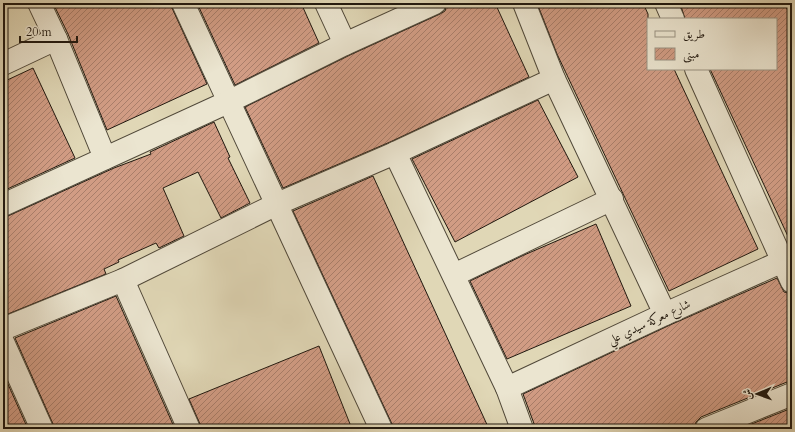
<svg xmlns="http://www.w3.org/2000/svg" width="795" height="432" font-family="Cardo,Amiri,serif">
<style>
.building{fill:url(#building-hatch);stroke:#20180f}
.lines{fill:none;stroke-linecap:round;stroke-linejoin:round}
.minor-casing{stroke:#504839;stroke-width:24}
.minor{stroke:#ebe5d0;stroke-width:22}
.labels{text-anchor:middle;stroke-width:3;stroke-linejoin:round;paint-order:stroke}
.street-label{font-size:12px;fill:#20180f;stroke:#ebe5d0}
</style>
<defs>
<pattern id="building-hatch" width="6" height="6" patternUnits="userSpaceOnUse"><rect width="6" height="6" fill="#d19c84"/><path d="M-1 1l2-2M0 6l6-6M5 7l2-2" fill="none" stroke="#a97e6a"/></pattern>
</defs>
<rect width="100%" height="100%" fill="#e0d7b6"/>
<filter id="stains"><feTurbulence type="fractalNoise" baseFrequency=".005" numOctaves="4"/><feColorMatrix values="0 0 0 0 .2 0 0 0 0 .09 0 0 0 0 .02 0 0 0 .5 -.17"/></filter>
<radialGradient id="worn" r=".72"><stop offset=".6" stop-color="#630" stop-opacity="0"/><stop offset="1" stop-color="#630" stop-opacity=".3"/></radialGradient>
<!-- building -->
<g class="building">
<path d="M53 3H171L172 8 207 84 107 130 68 34Z"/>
<path d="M197 3H301L319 43 235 85Z"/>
<path d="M449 3H495L529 77 390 142 283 188 245 107 350 55 440 14 445 11 447 4Z"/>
<path d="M537 3H643L648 14V69H674L758 249 669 291 557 54Z"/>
<path d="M680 3H784L792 19V245L710 69H776V19H685Z"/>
<path d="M33 68 75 158 3 191V82Z"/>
<path d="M538 100 578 177 455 242 412 159Z"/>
<path d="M214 122 230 157 228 158 250 203 221 218 198 172 163 188 184 236 159 248 156 243 118 260 119 262 104 269 106 274 3 316V217L8 216 114 168 151 154 150 152Z"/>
<path d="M373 176 489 429H393L392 424 293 211Z"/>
<path d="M596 224 631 306 507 359 470 281 524 255Z"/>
<path d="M777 278 784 292 792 294V382H787L701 417 696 422 694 429H536L523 394 670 325Z"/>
<path d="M116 296 175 429H54L53 424 15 338Z"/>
<path d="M319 346 352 429H201L200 424 189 399Z"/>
<path d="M3 373 28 429H3Z"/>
<path d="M792 408V429H739Z"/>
</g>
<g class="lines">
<!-- minor casing -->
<g class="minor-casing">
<g id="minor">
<path d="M39 3 56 39 105 158"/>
<path d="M183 3 381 429"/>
<path d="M326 3 345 44"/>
<path d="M524 3 554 79 665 314"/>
<path d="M666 3 673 19"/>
<path d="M3 64 56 39"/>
<path d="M696 69 792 282"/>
<path d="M395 153 507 388 522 429"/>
<path d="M3 205 228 102 345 44 435 3"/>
<path d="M454 275 612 199"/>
<path d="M123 280 189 429"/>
<path d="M3 329 123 280 277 204 395 153 554 79"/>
<path d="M3 342 42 429"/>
<path d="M507 388 665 314 792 257"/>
<path d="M706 429 792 394"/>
</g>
</g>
<!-- minor -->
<use href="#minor" class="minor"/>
</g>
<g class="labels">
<!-- street labels -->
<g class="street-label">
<text transform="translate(649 322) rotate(-25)" y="4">شارع معركة سيدي علي</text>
</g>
</g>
<!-- margin -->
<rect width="795" height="432" fill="none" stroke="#e0d7b6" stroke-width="16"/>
<rect x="4" y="4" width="787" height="424" fill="none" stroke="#20180f" stroke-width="2"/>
<rect x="8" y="8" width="779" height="416" fill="none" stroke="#20180f"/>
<!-- legend -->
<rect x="647" y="18" width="130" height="52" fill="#ebe5d0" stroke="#9a9383"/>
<rect x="655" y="31" width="20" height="6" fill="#ebe5d0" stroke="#9a9383"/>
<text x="683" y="38" font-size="12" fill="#20180f">طريق</text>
<rect x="655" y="48" width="20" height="12" fill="url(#building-hatch)" stroke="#9a9383"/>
<text x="683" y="58" font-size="12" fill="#20180f">مبنى</text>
<!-- north arrow -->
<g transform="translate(757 394) rotate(268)" stroke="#ebe5d0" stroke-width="3" paint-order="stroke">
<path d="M0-3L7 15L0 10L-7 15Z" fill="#20180f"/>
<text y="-6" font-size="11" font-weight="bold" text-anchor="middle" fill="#20180f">ش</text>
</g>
<!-- scale -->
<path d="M20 36v6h57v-6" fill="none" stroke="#20180f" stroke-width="2"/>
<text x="26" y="36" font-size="12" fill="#20180f" stroke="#ebe5d0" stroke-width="3" paint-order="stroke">20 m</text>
<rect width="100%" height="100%" filter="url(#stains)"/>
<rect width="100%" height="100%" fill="url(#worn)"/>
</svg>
